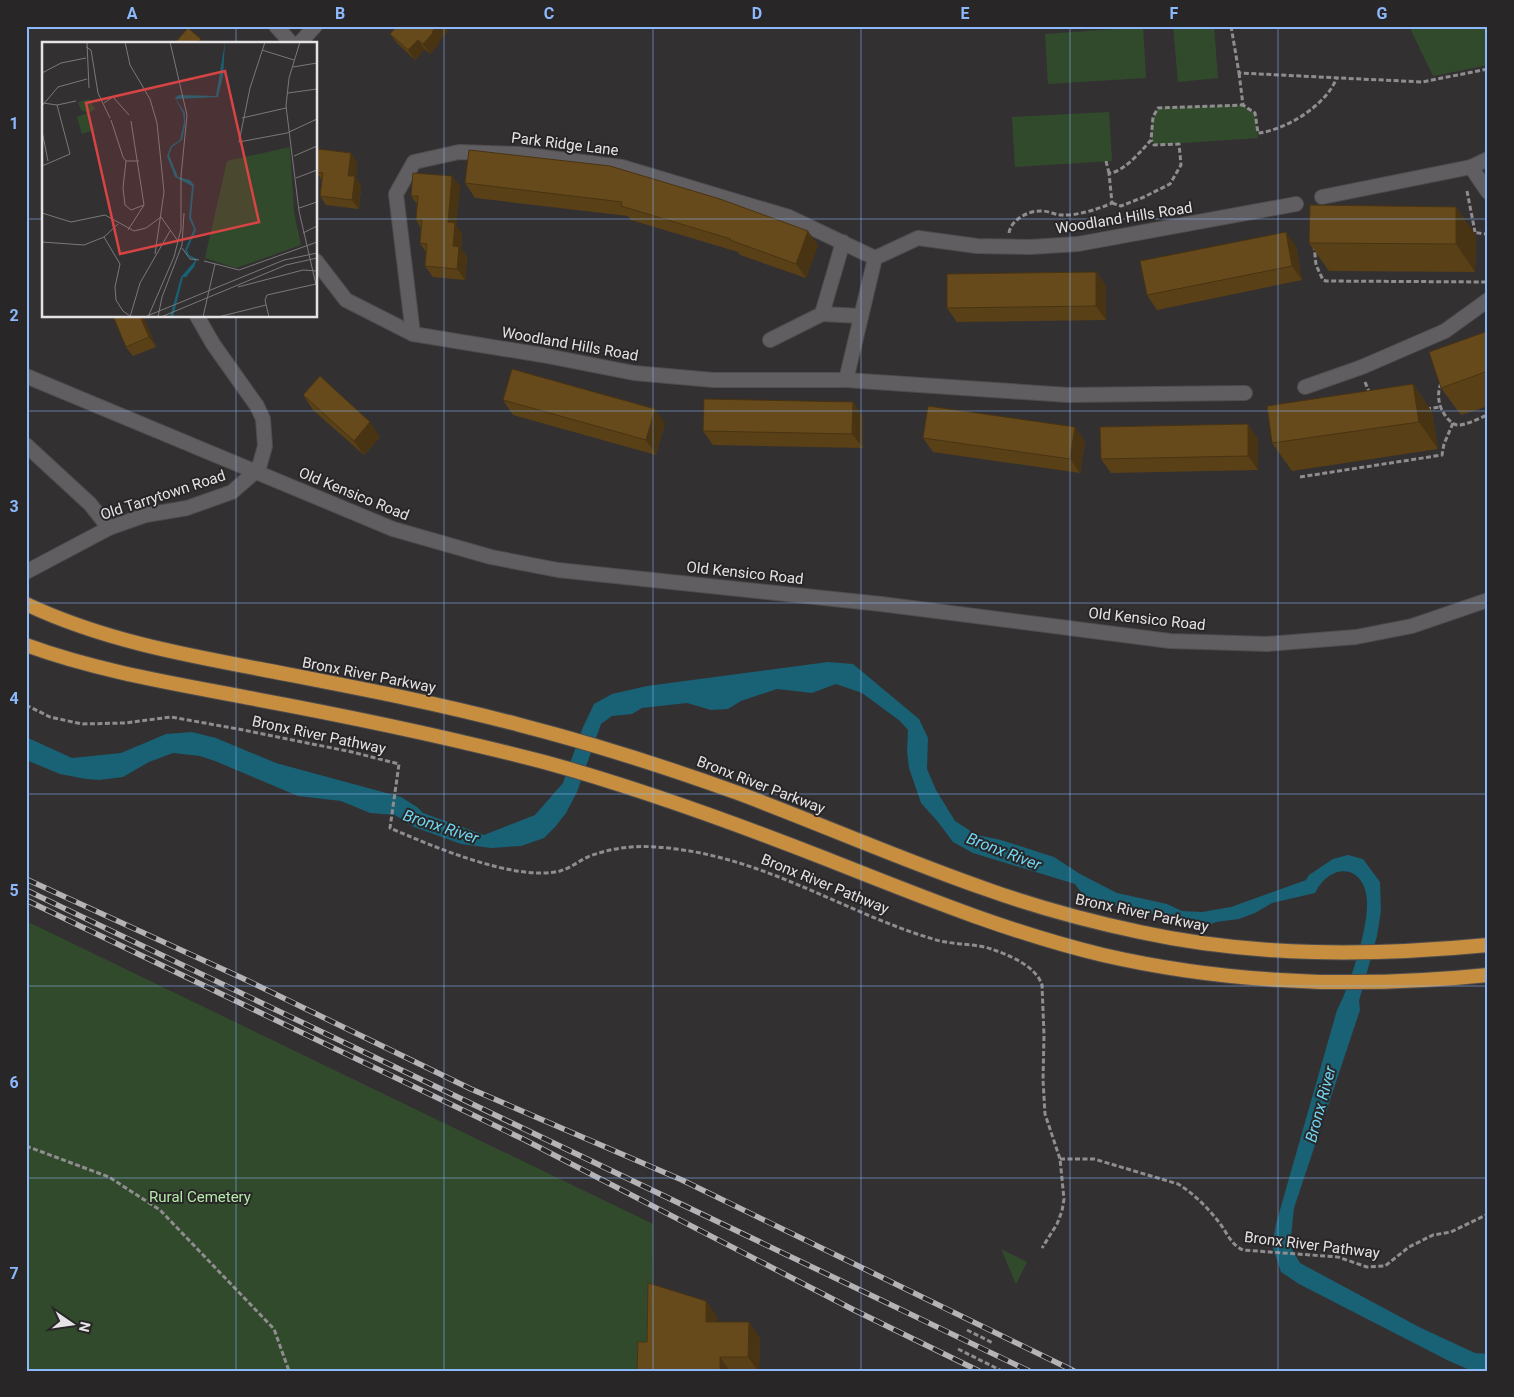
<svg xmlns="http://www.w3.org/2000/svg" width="1514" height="1397" font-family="Roboto,sans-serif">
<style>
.green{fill:#324a2c}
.water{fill:#196174}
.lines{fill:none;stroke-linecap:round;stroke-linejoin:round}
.minor-casing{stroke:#4f4d4f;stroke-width:16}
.trunk-casing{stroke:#4f4d4f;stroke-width:16}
.path{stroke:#8f8d8f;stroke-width:3;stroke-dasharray:5 2.5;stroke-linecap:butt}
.minor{stroke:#615e61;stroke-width:14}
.trunk{stroke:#c68e3e;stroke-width:14}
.rail-casing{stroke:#b5b3b5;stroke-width:5.5}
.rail{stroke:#292628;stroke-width:4;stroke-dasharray:11;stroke-linecap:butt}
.wall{fill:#594017}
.shaded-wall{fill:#483413}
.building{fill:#674a1b;stroke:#483413}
.grid{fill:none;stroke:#8cb9fc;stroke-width:1;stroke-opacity:0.55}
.labels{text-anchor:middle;stroke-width:4;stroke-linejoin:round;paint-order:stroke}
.street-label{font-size:15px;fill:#e5e3e5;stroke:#292628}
.park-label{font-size:15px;fill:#b4eaa8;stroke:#292628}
.water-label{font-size:16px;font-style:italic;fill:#70d7f4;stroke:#292628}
.inset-road{fill:none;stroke:#7a787a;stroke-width:1}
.view{fill:#d84444;fill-opacity:0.15;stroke:#d84444;stroke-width:2.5}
.inset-edge{fill:none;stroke:#e5e3e5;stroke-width:2.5}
.neatline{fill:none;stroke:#8cb9fc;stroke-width:2}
.grid-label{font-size:16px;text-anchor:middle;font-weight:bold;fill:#8cb9fc}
</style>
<rect width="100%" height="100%" fill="#333032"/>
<!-- green -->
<g class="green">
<path d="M1173 26H1214L1218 78 1178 82Z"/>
<path d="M1412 26H1488V65L1433 76 1411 30Z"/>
<path d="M1143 27 1146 78 1048 84 1045 34Z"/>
<path d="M1243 105 1255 113 1258 138 1154 145C1148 134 1152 118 1158 108Z"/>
<path d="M1109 112 1112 161 1015 167 1012 117Z"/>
<path d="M26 921 653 1224 651 1371H26Z"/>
<path d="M1001 1249 1027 1262 1016 1284Z"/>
</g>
<!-- water -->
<path class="water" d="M828 662 853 664 919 719 928 738 927 769 936 790 955 821 977 835 1001 840 1054 857 1080 874 1117 893 1167 904 1182 911 1202 912 1231 907 1306 880 1309 875 1333 859 1348 855 1363 859 1380 882 1381 911 1377 936 1359 1001 1360 1010 1294 1208 1290 1246 1300 1263 1419 1327 1475 1353 1488 1354V1371L1470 1370 1449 1361 1299 1284 1281 1272 1272 1245 1276 1224 1337 1010C1350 986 1368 929 1367 902 1366 866 1332 860 1315 893L1272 903 1255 913 1239 919 1216 922 1207 926 1191 925 1170 917H1159L1152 914 1143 915 1083 895 1075 884 973 853 953 842 938 822 921 803 909 768 907 751 908 730 900 721 862 693 836 684 812 693 777 689 741 701 728 709 711 710 687 703 642 708 632 714 612 716 601 724 577 792 566 813 555 827 544 838 521 846 491 848 461 844 414 827 395 815 370 813 341 801 298 796 215 761 200 756 173 753 149 762 123 777 99 780 86 779 60 774 26 760V737L72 758 121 753 166 734 192 732 216 738 276 763 401 797 417 807 423 813 484 835 535 815 563 783 583 727 594 704 612 694 647 686Z"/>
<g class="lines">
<!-- minor casing -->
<g class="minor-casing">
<g id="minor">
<path d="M276 26 292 44"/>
<path d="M299 44 315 26"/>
<path d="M1471 167 1488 192"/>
<path d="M1322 197 1471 167 1488 159"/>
<path d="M316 261 346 300 413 334 542 355 634 373 713 380H846L1068 395 1245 393"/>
<path d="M822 314 861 316"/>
<path d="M413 334 396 194 414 162 459 152 519 154 622 167 789 217 875 258"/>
<path d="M770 340 822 314 843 242"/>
<path d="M26 376 393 529 491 557 558 570 881 604 1170 641 1267 644 1356 637 1412 626 1488 600"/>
<path d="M846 380 875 258 918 238 977 246 1030 247 1078 244 1296 204"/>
<path d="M1305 387 1362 367 1445 331 1488 300"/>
<path d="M26 445 90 504 109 528"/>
<path d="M26 572 109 528 146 515 187 508 232 492 256 471 260 464 265 446 263 419 257 406 213 344 197 316"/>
</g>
</g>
<!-- trunk casing -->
<g class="trunk-casing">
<g id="trunk">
<path d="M26 604C100 639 180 654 260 669 347 686 434 702 520 725 594 744 666 767 738 793 821 824 902 860 986 889 1036 907 1088 921 1140 932 1254 957 1372 956 1488 945"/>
<path d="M26 645C100 672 178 684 255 699 352 717 448 737 544 762 639 788 732 822 824 858 915 894 1007 932 1103 955 1229 984 1360 988 1488 975"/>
</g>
</g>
<!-- path -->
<g class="path">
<path d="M1231 26 1239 73 1422 82 1488 69"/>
<path d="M1239 73 1243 105 1255 113 1258 133C1286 130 1327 105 1337 77"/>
<path d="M1106 161 1109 173"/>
<path d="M1467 191 1475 232"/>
<path d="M1112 203 1121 206 1144 197 1170 184 1181 165 1179 144 1154 145 1151 140"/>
<path d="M1469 232 1487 234 1488 236"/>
<path d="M1009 233C1011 219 1030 210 1042 211 1049 211 1055 215 1062 215 1076 216 1099 209 1112 203L1109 173C1123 173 1142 150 1151 140L1153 117 1158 108 1243 105"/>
<path d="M1314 245 1316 265 1323 280 1326 281 1487 282 1488 280"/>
<path d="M1365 382 1370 394"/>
<path d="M1441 383C1436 396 1439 409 1448 419 1451 422 1454 425 1458 425 1467 425 1479 418 1488 415"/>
<path d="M1426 409 1441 407"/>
<path d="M1300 477 1442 455 1444 444 1453 423"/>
<path d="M26 705 50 717 82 724 125 723 171 717 238 729 352 752 399 764 390 828C432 846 515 882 560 871 571 868 580 860 590 856 619 845 647 845 676 849 764 860 835 906 917 934 927 937 937 941 946 942 961 945 977 944 991 949 1009 955 1036 966 1042 985L1044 1035 1043 1080 1045 1114 1060 1159 1064 1199 1062 1211 1057 1224 1042 1248"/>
<path d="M26 1146 109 1177 160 1210 274 1329 289 1371"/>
<path d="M1060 1159H1094L1178 1184C1193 1193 1207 1207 1218 1221 1227 1232 1230 1244 1243 1250L1338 1257 1367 1267 1385 1266 1409 1247 1433 1235 1451 1232 1488 1214"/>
<path d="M967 1330 993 1343"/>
<path d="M958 1349 1002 1371"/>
</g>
<!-- minor -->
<use href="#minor" class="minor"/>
<!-- trunk -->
<use href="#trunk" class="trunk"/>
<!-- rail casing -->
<g class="rail-casing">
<g id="rail">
<path d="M26 879 242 978 471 1089 682 1180 1074 1371"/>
<path d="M26 890 1029 1371"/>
<path d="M26 900 525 1140 854 1310 979 1371"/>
</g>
</g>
<!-- rail -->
<use href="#rail" class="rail"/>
</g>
<!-- wall -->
<g class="wall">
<path d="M448 31 439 41 440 42 430 54 425 49 415 60 397 43 390 34Z"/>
<path d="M469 150 818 245 806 278 740 255 738 252 631 220 628 216 475 198 465 183Z"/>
<path d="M357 162 356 178 361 186 359 209 326 205 320 196 322 180 316 172V169Z"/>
<path d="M452 176 460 187 456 225 462 234 461 249 467 257 465 280 433 277 425 266 426 252 420 243 421 228 416 220 417 204 411 196Z"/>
<path d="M1476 235 1475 272 1329 271 1309 243Z"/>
<path d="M1296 246 1302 280 1157 310 1147 295Z"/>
<path d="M1096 272 1106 286V320L957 322 947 308Z"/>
<path d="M143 316 156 347 133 356 126 347Z"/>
<path d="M1488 331V406L1461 415 1441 388Z"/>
<path d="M1413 384 1432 412 1438 449 1292 471 1272 443Z"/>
<path d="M303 395 380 437 364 455 313 410Z"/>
<path d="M503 400 665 423 656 455 513 415Z"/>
<path d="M853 402 863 417V448L713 445 703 431Z"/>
<path d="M923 438 1085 441 1080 473 933 452Z"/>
<path d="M1258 439V470L1111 473 1101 459Z"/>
<path d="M706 1301 717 1317V1322L760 1338 759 1371H637L647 1342Z"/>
</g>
<!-- shaded-wall -->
<g class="shaded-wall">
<path d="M437 26H445L448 31 439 41 440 42 430 54 423 44 432 32Z"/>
<path d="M201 39 205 44H197Z"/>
<path d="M418 40 425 49 415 60 408 50Z"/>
<path d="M351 153 357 162 356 178 361 186 359 209 352 200 348 176Z"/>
<path d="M452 176 460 187 456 225 462 234 461 249 467 257 465 280 457 269 448 222Z"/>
<path d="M1456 207 1476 235 1475 272 1456 244Z"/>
<path d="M808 231 818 245 806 278 796 264Z"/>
<path d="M1286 232 1296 246 1302 280 1292 266Z"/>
<path d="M1096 272 1106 286V320L1096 306Z"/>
<path d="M140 316H143L156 347 149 337Z"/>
<path d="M1413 384 1432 412 1438 449 1419 422Z"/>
<path d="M853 402 863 417V448L852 434Z"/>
<path d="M655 409 665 423 656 455 646 440Z"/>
<path d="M370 422 380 437 364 455 354 441Z"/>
<path d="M1248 424 1258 439V470L1248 456Z"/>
<path d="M1075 427 1085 441 1080 473 1070 459Z"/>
<path d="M706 1301 717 1317V1338L706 1322Z"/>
<path d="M749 1322 760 1338 759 1371H758L748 1357Z"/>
<path d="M720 1357 730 1371H720Z"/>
</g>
<!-- building -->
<g class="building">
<path d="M397 26H437L432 32 433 33 423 44 418 40 408 50 390 34Z"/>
<path d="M188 28 201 39 197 44H174Z"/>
<path d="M318 149 351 153 348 176H355L352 200 320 196 323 173 316 172Z"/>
<path d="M469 150 610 166 720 199 808 231 796 264 730 240 731 239 621 206 622 202 465 183Z"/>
<path d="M413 173 452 176 448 222 455 223 453 246 459 247 457 269 425 266 427 244 420 243 422 220H416L418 196H411Z"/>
<path d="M1310 205 1456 207V244L1309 243Z"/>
<path d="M1286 232 1292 266 1147 295 1140 261Z"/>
<path d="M1096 272V306L947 308V274Z"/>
<path d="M113 316H140L149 337 126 347Z"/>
<path d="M1488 331V371L1441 388 1429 352Z"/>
<path d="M512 369 655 409 646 440 503 400Z"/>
<path d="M320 376 370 422 354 441 303 395Z"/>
<path d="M1413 384 1419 422 1272 443 1267 406Z"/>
<path d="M704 399 853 402 852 434 703 431Z"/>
<path d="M928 406 1075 427 1070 459 923 438Z"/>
<path d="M1248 424V456L1101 459 1100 427Z"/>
<path d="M648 1283 706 1301V1322H749L748 1357H720V1371H637L638 1342H647Z"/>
</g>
<!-- grid -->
<path class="grid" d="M236 26V44M444 26V1371M653 26V1371M861 26V1371M1070 26V1371M1278 26V1371M26 219H44M316 219H1488M236 316V1371M26 411H1488M26 603H1488M26 794H1488M26 986H1488M26 1178H1488"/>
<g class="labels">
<!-- street labels -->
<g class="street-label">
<text transform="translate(565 144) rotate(7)" y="5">Park Ridge Lane</text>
<text transform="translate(1124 218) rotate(-9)" y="5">Woodland Hills Road</text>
<text transform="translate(570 344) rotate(10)" y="5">Woodland Hills Road</text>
<text transform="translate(354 494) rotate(22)" y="5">Old Kensico Road</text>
<text transform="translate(163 495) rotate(-18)" y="5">Old Tarrytown Road</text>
<text transform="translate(745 573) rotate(6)" y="5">Old Kensico Road</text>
<text transform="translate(1147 619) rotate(6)" y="5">Old Kensico Road</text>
<text transform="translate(369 675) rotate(11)" y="5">Bronx River Parkway</text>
<text transform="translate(319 735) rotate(12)" y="5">Bronx River Pathway</text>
<text transform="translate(761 785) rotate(21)" y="5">Bronx River Parkway</text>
<text transform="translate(825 884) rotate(22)" y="5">Bronx River Pathway</text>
<text transform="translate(1142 913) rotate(12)" y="5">Bronx River Parkway</text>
<text transform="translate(1312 1245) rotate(7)" y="5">Bronx River Pathway</text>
</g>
<!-- park labels -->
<g class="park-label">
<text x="200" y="1202">Rural Cemetery</text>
</g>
<!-- water labels -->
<g class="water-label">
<text transform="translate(441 826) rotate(18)" y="6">Bronx River</text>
<text transform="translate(1004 851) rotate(21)" y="6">Bronx River</text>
<text transform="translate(1320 1104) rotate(-75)" y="6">Bronx River</text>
</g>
</g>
<!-- overview -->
<g transform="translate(42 42)">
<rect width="275" height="275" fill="#333032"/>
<path d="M47 57 53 67 47 71 52 88 40 92 35 75 45 71 39 68 36 60ZM248 105 252 171 259 203 194 226 163 216 185 119Z" fill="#324a2c"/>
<path d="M183 0 181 34 176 55 134 57 143 71V84L140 98 130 105 127 113 136 135 148 138 152 143 149 175 154 188 145 208 147 213 155 217 152 225 144 235H141L131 275H128L139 235 153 219 145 213 143 208 152 187 147 176 150 144 133 135 125 114 129 104 138 98 142 80 141 71 133 56 137 53 174 54Z" fill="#196174"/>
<path class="inset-road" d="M45 0 47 46M83 0 88 23 108 57 115 81 122 150 113 212M223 0 208 46 197 100 245 91 275 77M258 0 247 36 244 64 257 169 275 247M44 5 49 8 56 51 68 76M220 8 252 18M251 25 275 21M0 31 19 21 44 16M246 51 275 47M1 61 15 63 34 59M62 61 71 55 87 73M0 64 16 45 45 37M200 76 244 66M69 78 81 115 84 119H97M0 89 6 119M252 114 275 104M84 119 81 146 83 163 89 168 102 163M0 124 28 112 15 63M254 136 275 128M257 166 275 160M0 171 29 180 63 173 92 189 104 186 119 175 136 199M86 188 102 163 89 79M261 191 275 184M62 195 78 222 73 245 74 258 81 269 88 274M0 200 42 203 62 195 76 182M0 204V221M140 206 148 217 157 218M162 219 197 228 275 200M196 245 261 228 275 229M105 274 242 218 275 211M88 275 98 241 128 189M106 275 132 215 139 187V134L145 73 128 0M116 275 120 255 140 203 142 171M119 275 244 223 275 216M161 275 173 222M176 275 224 263M227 275 223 258 225 253 274 242"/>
<path class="view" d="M183 29 217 180 78 212 44 61Z"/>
<rect width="275" height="275" class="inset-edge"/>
</g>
<!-- border -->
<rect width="1514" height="1397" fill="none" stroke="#292628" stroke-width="55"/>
<!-- north arrow -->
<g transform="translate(72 1324) rotate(103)" stroke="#292628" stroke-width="4" paint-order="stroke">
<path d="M0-4L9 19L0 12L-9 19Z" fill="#e5e3e5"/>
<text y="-8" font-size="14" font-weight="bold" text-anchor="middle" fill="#e5e3e5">N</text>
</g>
<rect x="28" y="28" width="1458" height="1342" class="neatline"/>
<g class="grid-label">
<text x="132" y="19">A</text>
<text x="340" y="19">B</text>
<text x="549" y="19">C</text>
<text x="757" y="19">D</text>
<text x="965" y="19">E</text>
<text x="1174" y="19">F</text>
<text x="1382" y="19">G</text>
<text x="14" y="129">1</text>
<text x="14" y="321">2</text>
<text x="14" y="512">3</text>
<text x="14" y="704">4</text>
<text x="14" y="896">5</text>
<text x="14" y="1088">6</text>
<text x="14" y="1279">7</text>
</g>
</svg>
